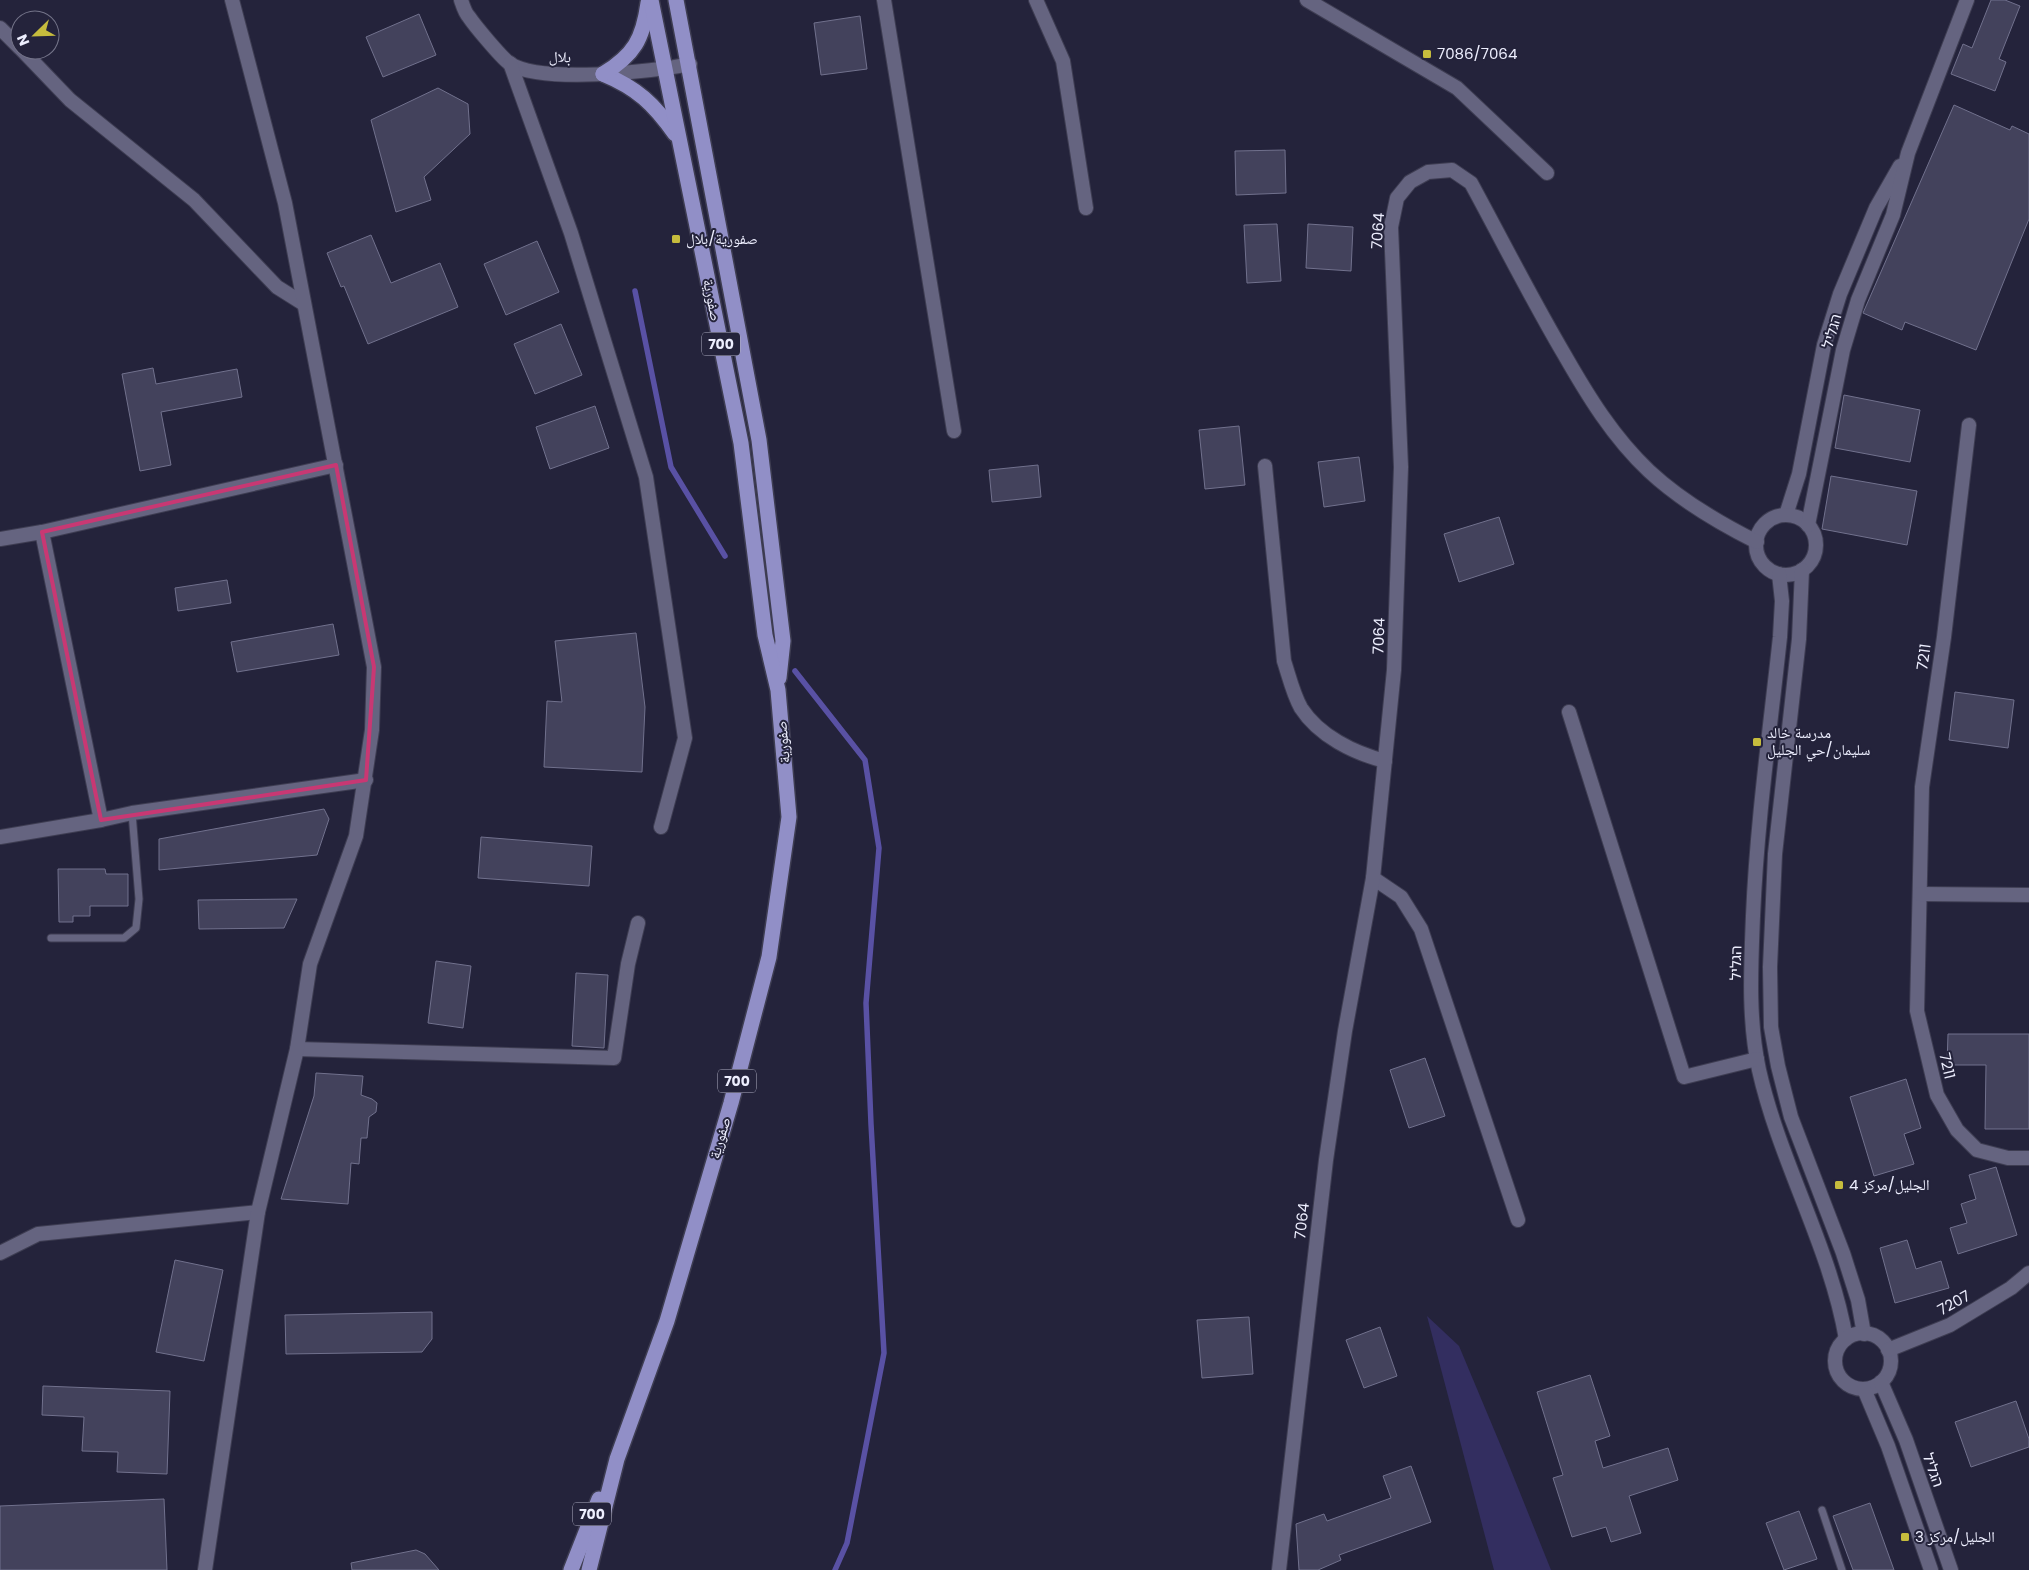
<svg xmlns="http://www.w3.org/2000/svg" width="2029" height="1570" font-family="Poppins,'Noto Naskh Arabic','Noto Sans Hebrew',sans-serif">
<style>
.green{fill:#332e60}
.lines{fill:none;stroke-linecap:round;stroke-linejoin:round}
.stream{stroke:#5951a4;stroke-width:5.5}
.building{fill:#43425c;stroke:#71718d}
.lane-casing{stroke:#3e3d52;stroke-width:9}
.street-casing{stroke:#3e3d52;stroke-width:16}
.primary-casing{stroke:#3e3d52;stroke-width:18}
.lane{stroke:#656480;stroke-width:7}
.street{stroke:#656480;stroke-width:14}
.primary{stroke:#918fc7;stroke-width:15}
.marked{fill:none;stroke:#c83873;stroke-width:4;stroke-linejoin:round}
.poi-dot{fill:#c6bc3d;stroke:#24233b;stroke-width:2}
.labels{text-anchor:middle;stroke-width:4;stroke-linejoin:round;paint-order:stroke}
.shield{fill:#24233b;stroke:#b1b1c4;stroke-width:1}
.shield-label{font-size:14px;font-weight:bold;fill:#edeefe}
.poi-label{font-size:15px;fill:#edeefe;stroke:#24233b;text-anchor:start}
.street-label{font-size:15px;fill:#edeefe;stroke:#24233b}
</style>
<rect width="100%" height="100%" fill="#24233b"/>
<!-- green -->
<path class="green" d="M1427 1316 1459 1346 1508 1463 1551 1570H1494Z"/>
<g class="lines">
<!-- stream -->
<g class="stream">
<path d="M635 291 671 467 725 556"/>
<path d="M795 671 865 760 879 848 866 1003 871 1124 884 1353 847 1543 835 1570"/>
</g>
</g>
<!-- building -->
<g class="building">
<path d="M1991 0H2005L2020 6 1999 59 2006 62 1995 91 1951 74 1963 44 1972 48Z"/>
<path d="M419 14 436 55 383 77 366 37Z"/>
<path d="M860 16 867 69 821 75 814 23Z"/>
<path d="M438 88 468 104 470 134 424 177 431 200 396 212 371 120Z"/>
<path d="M1954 105 2010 130 2012 126 2029 134V219L1976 350 1905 322 1902 330 1863 313Z"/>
<path d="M1285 150 1286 193 1236 195 1235 151Z"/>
<path d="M1277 224 1281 281 1247 283 1244 225Z"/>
<path d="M1308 224 1353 227 1351 271 1306 268Z"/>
<path d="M371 235 391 283 440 263 458 307 368 344 344 286 341 287 327 253Z"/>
<path d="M537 241 559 292 506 315 484 264Z"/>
<path d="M561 324 582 375 535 394 514 344Z"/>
<path d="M153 368 156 384 237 369 242 397 161 412 171 465 140 471 122 374Z"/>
<path d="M1844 395 1920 410 1910 462 1835 448Z"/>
<path d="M595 406 609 448 550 469 536 427Z"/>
<path d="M1239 426 1245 485 1205 489 1199 430Z"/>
<path d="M1359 457 1365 501 1324 507 1318 462Z"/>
<path d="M1038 465 1041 497 992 502 989 470Z"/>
<path d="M1831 476 1917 491 1907 545 1822 529Z"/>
<path d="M1499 517 1514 564 1459 582 1444 534Z"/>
<path d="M227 580 231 603 178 611 175 588Z"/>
<path d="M333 624 339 655 237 672 231 642Z"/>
<path d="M636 633 645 707 642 772 544 767 547 701 562 702 555 641Z"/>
<path d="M1955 692 2014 700 2008 748 1949 740Z"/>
<path d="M324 809 329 819 317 855 159 870V839Z"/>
<path d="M481 837 592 846 589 886 478 878Z"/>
<path d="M58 869H105L106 874H128V906H90V916H73V922H59Z"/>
<path d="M297 899 284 928 199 929 198 900Z"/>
<path d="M436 961 471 966 463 1028 428 1023Z"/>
<path d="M576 973 608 975 604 1048 572 1046Z"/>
<path d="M1948 1034H2029V1129H1985L1986 1065H1947Z"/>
<path d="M1425 1058 1445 1116 1409 1128 1390 1070Z"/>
<path d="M316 1073 363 1076 361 1095 372 1099 377 1103 376 1112 369 1117 367 1138H361L359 1164 351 1163 348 1204 281 1199 314 1096Z"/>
<path d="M1906 1079 1921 1128 1904 1134 1914 1164 1874 1176 1850 1097Z"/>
<path d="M1996 1167 2017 1235 1958 1254 1950 1228 1967 1223 1961 1204 1976 1199 1969 1175Z"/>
<path d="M1907 1240 1916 1269 1941 1261 1949 1288 1895 1303 1880 1248Z"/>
<path d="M175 1260 223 1270 204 1361 156 1352Z"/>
<path d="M432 1312V1339L422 1352 286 1354 285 1315Z"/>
<path d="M1249 1317 1253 1374 1202 1378 1197 1320Z"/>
<path d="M1380 1327 1397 1376 1364 1388 1346 1340Z"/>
<path d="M1590 1375 1610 1436 1595 1441 1603 1468 1668 1448 1678 1480 1629 1496 1641 1533 1611 1542 1606 1527 1572 1537 1553 1478 1563 1475 1537 1392Z"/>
<path d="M43 1386 170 1391 167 1474 117 1472 118 1452 82 1451 84 1417 42 1415Z"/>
<path d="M2016 1401 2029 1439V1447L1971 1467 1955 1422Z"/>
<path d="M1411 1466 1431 1522 1339 1555 1341 1560 1318 1570H1299L1296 1524 1324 1514 1327 1521 1391 1498 1383 1476Z"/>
<path d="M164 1499 167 1570H0V1506Z"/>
<path d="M1870 1503 1894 1570H1853L1833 1516Z"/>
<path d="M1799 1511 1817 1559 1784 1570 1766 1523Z"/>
<path d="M416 1550 425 1554 439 1570H352L351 1563Z"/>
</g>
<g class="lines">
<!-- lane casing -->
<g class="lane-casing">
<g id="lane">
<path d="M51 938H124L136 928 139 899 132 813"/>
<path d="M1822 1510 1842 1570"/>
</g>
</g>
<!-- street casing -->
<g class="street-casing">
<g id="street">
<path d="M461 0C463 6 465 13 469 17 475 26 501 57 509 63 539 84 653 72 690 64"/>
<path d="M884 0 954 431"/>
<path d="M1036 0 1063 61 1086 208"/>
<path d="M1307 0 1457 88 1547 173"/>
<path d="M0 28 20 48"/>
<path d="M22 50 70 100 194 200 277 287 304 304"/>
<path d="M510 63 571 233 646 477 685 738 661 827"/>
<path d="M1969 425 1944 637 1922 787 1917 1011 1937 1095 1957 1130 1977 1150 2008 1158H2029"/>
<path d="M1265 466 1284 661C1289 676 1293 694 1301 708 1319 736 1354 753 1385 761"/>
<path d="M1786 515 1799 474 1824 345 1840 294 1876 208 1900 166"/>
<circle cx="1786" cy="545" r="30"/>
<path d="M1808 525 1843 350 1858 300 1893 215 1908 153 1967 0"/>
<path d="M42 532 101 820"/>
<path d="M0 539 42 532 336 465"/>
<path d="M1802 570 1799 639 1775 854 1770 967 1771 1027 1778 1066 1791 1117 1843 1253 1858 1300 1864 1334"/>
<path d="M1779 574 1782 601 1780 637C1770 730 1757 822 1753 916 1751 967 1748 1019 1759 1070 1780 1163 1830 1246 1846 1339"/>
<path d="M1569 712 1684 1077 1757 1059"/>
<path d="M0 837 101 820 132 813 366 780"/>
<path d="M1373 878 1401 897 1421 929 1518 1220"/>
<path d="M1920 894 2029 895"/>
<path d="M297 1049 614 1058 628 964 638 923"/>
<path d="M0 1253 38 1234 258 1212"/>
<circle cx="1863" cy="1361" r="28"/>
<path d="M1888 1350 1950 1325 2011 1288 2029 1273"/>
<path d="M1881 1382 1906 1440 1951 1570"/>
<path d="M1864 1389 1888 1446 1931 1570"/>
<path d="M205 1570 258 1212 297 1049 310 964 356 836 372 730 374 667 285 203 232 0"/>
<path d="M1279 1570 1326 1160 1345 1031 1373 878 1394 670 1401 467 1391 227 1397 198 1410 182 1428 172 1452 170 1471 183C1502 240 1531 298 1564 354 1588 396 1613 437 1649 471 1680 500 1719 523 1757 542"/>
</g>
</g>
<!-- primary casing -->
<g class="primary-casing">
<g id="primary">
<path d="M676 0 759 440 783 641 779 678"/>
<path d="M603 74C637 88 654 104 675 134"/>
<path d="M603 74C634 55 643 39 648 3"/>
<path d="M571 1570 599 1499"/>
<path d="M589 1570 617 1459 667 1321 731 1103 769 957 789 817 778 690 765 635 741 443 651 0"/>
</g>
</g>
<!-- lane -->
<use href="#lane" class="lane"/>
<!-- street -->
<use href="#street" class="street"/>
<!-- primary -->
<use href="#primary" class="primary"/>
</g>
<!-- marked area -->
<path class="marked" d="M336 465 374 667 366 780 101 820 42 532Z"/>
<!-- markers -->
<g class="poi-dot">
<rect x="1422" y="49" width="10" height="10" rx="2.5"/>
<rect x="671" y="234" width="10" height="10" rx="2.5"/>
<rect x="1752" y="737" width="10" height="10" rx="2.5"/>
<rect x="1834" y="1180" width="10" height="10" rx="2.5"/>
<rect x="1900" y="1532" width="10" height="10" rx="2.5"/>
</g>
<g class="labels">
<!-- shield labels -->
<g class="shield">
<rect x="702" y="332.5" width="38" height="23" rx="4"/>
<rect x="718" y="1069.5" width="38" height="23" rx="4"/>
<rect x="573" y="1502.5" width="38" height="23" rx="4"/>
</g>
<g class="shield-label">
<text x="721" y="349">700</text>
<text x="737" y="1086">700</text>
<text x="592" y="1519">700</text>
</g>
<!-- poi labels -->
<g class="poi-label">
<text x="1437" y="59">7086/7064</text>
<text x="686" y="244">صفورية/بلال</text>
<text x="1767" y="738">مدرسة خالد<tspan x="1767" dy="17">سليمان/حي الجليل</tspan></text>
<text x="1849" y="1190">الجليل/مركز 4</text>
<text x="1915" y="1542">الجليل/مركز 3</text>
</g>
<!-- street labels -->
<g class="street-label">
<text transform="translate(560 57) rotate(3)" y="5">بلال</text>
<text transform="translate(1378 231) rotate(-86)" y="5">7064</text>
<text transform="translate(712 300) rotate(79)" y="5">صفورية</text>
<text transform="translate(1832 331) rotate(-74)" y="5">הגליל</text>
<text transform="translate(1379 636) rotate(-88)" y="5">7064</text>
<text transform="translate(1924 657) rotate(-82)" y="5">7211</text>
<text transform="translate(783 742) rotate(-95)" y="5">صفورية</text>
<text transform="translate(1736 963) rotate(-89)" y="5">הגליל</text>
<text transform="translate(1947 1066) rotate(77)" y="5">7211</text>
<text transform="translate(720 1138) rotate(-74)" y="5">صفورية</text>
<text transform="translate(1302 1221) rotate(-84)" y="5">7064</text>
<text transform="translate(1954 1303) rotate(-29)" y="5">7207</text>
<text transform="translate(1933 1470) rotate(71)" y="5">הגליל</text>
</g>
</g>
<!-- north arrow -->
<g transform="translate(35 35) rotate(247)"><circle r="24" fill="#24233b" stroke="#747489"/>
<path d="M0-4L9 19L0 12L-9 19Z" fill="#c6bc3d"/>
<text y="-8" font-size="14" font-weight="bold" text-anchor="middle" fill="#edeefe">N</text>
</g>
</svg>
